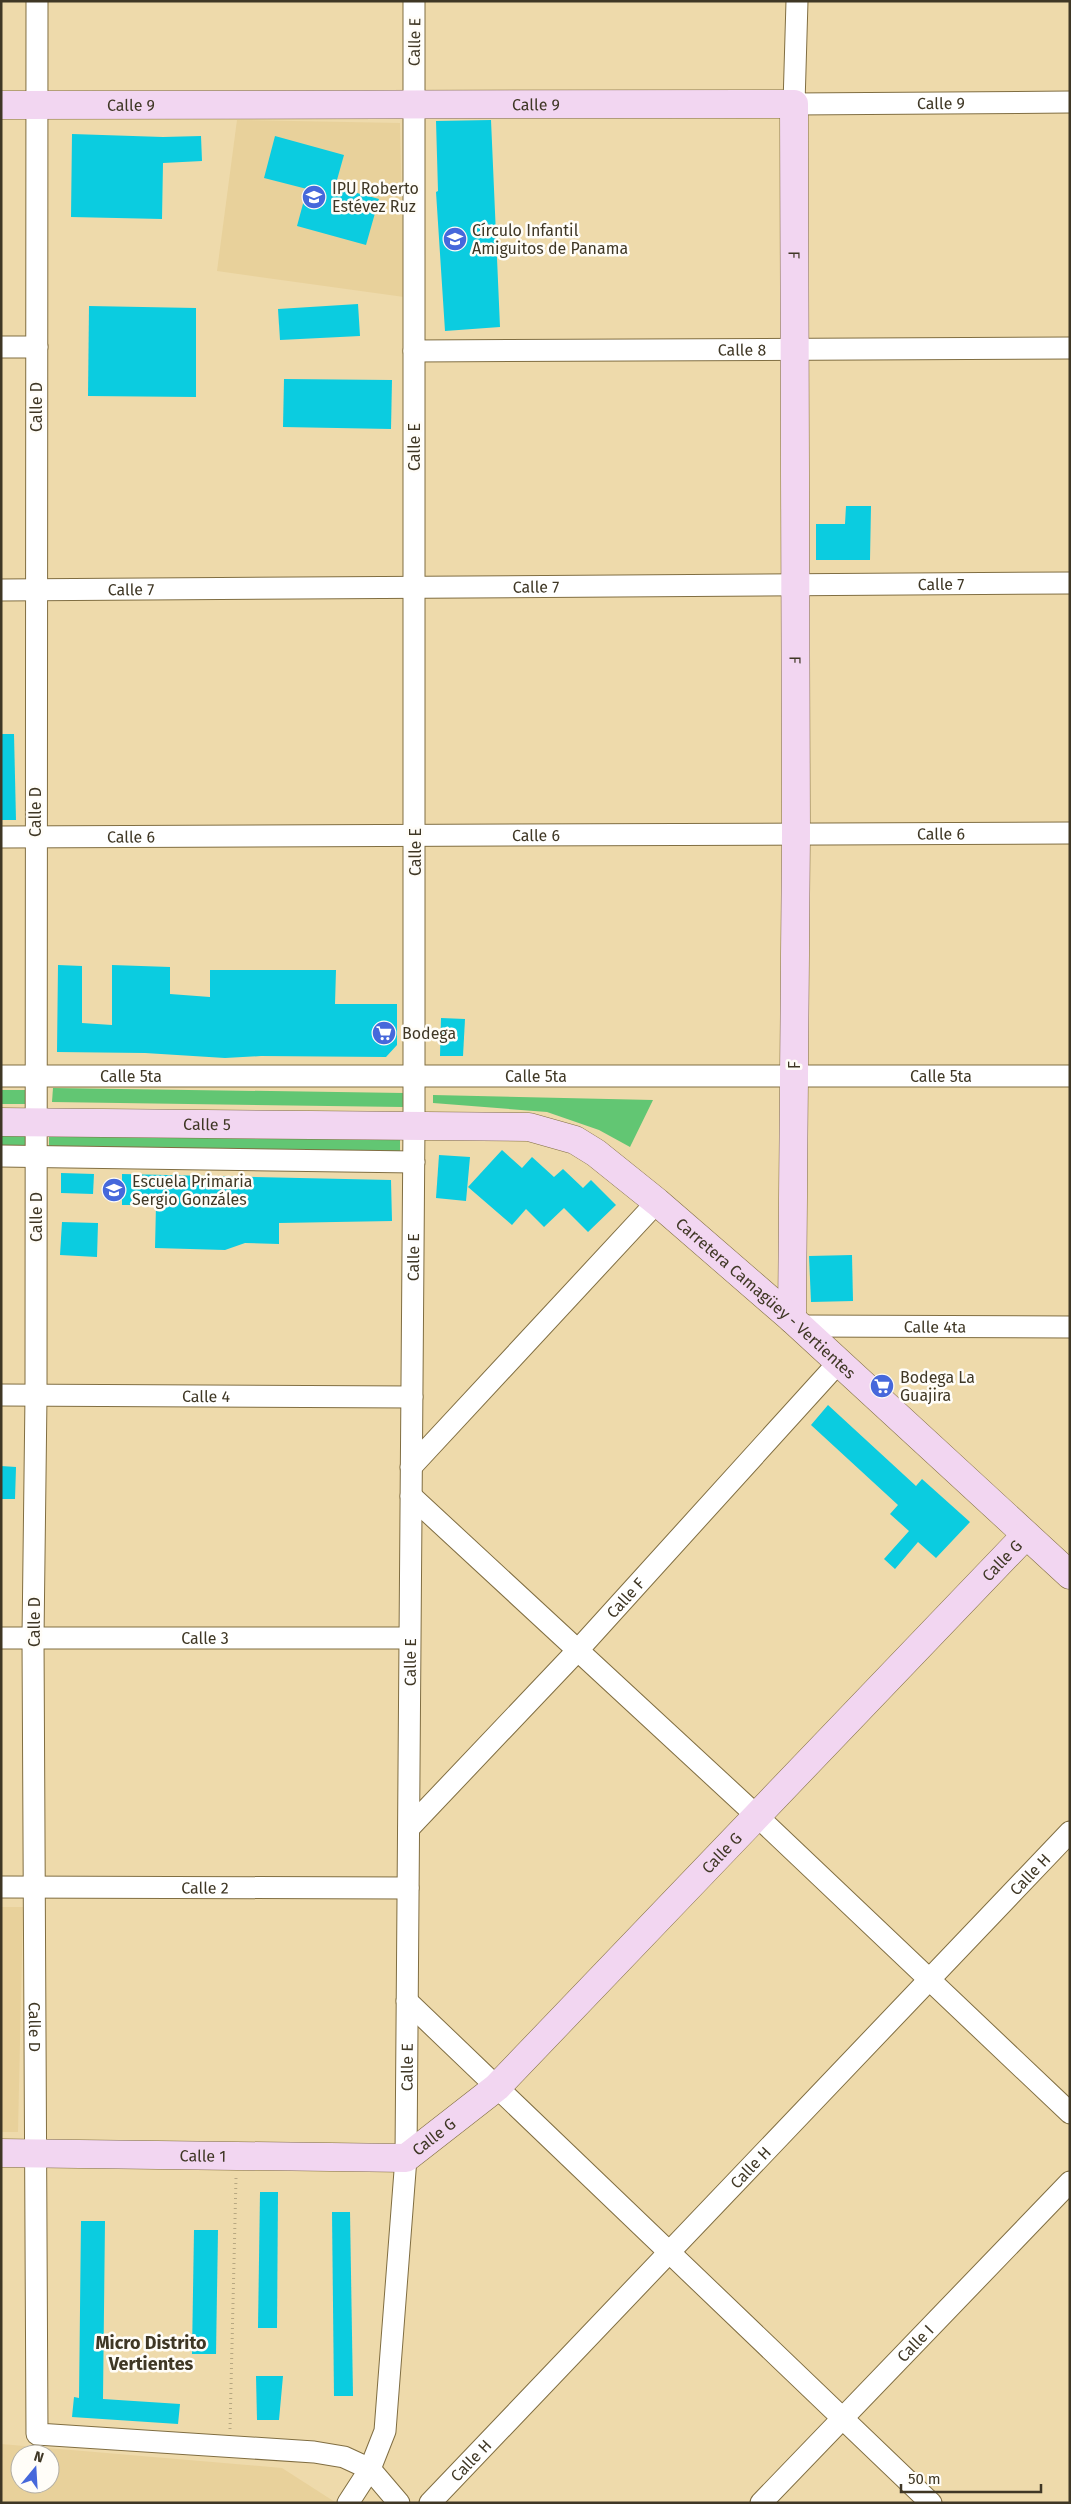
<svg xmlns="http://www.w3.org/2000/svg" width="1071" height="2504" font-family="'Fira Sans',sans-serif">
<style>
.built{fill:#e8d19b;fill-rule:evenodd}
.green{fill:#62c673}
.building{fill:#0bcce0}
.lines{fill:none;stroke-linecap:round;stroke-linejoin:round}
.street-casing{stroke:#806e42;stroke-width:23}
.secondary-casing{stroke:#806e42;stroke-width:29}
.path{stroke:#b7a781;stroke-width:3;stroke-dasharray:1 4;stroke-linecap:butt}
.street{stroke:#fff;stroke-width:21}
.secondary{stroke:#f2d6f1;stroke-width:28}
.labels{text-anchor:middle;stroke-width:5;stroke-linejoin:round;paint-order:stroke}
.street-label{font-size:16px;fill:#3f3725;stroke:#fffdf8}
.poi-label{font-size:16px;fill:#3f3725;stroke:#fffdf8;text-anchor:start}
.neighbourhood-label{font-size:18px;font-weight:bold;fill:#3f3725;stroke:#fffdf8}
</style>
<rect width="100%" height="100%" fill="#eedaab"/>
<!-- built -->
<g class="built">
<path d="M237 120 400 123 404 297 217 271Z"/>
<path d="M1 1907H23L18 2132H1Z"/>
<path d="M1 2444 282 2468 335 2502 1 2503ZM20 2454H50V2484H20Z"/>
</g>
<!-- green -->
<g class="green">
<path d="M53 1088 404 1093 403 1107 52 1102Z"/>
<rect x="1" y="1090" width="24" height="14"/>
<path d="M433 1095 653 1100 630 1147 599 1130 547 1112 433 1103Z"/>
<rect x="1" y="1133" width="25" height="14"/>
<path d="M49 1135 400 1140V1154L49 1149Z"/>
</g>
<!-- building -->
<g class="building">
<path d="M491 120 500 327 445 331 436 192 438 191 436 121Z"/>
<path d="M72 134 163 137 201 136 202 161 163 163 162 219 71 217Z"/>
<path d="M275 136 344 155 335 187 379 199 366 245 297 226 307 189 264 178Z"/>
<path d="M358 304 360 336 280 340 278 309Z"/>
<path d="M89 306 196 308V397L88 396Z"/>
<path d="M284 379 392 380 391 429 283 427Z"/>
<path d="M846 506H871L870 560H816V524H845Z"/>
<path d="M1 734H14L16 820H1Z"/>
<path d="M58 965 82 966V1023L112 1025V965L170 967V994L210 997V970H336L335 1004H397V1045L386 1057 261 1056 225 1058 145 1053 57 1052Z"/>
<path d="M441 1018 465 1019 463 1056H440Z"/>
<path d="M502 1150 522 1168 532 1157 554 1177 563 1169 583 1188 591 1180 616 1205 588 1232 564 1208 544 1227 526 1209 512 1225 468 1187Z"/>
<path d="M439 1155 470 1157 466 1201 436 1198Z"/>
<path d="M61 1173 94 1174 93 1194 61 1193Z"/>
<path d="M122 1174 391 1180 392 1221 279 1223V1244L245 1243 225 1250 155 1248 156 1205H122Z"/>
<path d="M62 1222 98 1223 97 1257 60 1255Z"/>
<path d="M852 1255 853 1301 811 1302 809 1256Z"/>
<path d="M828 1405 916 1486 922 1479 970 1522 936 1558 918 1542 895 1569 884 1559 909 1531 890 1514 898 1505 811 1425Z"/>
<path d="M1 1466 16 1467 15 1499H1Z"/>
<path d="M260 2192H278L277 2328H258Z"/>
<path d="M332 2212H350L353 2396H334Z"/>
<path d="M81 2221H105L103 2399 180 2404 178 2424 72 2417 74 2397 79 2398Z"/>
<path d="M194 2230H218L216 2354H192Z"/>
<path d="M256 2376H283L279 2420H257Z"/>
</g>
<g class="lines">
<!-- street casing -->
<g class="street-casing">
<g id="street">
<path id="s1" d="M37 1 36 1396 33 1638 37 2434 314 2452 344 2457 370 2469 399 2503"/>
<path id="s2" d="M797 1 794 104 1070 102"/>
<path d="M1 347H37"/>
<path id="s3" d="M414 351 1070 348"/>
<path id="s4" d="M1 590 1070 583"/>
<path id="s5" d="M1 837 1070 833"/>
<path id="s6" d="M1 1076H1070"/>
<path d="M1 1156 414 1162"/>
<path id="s7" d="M801 1326 1070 1327"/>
<path id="s8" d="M1 1395 412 1397"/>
<path d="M411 1467 657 1202"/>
<path d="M411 1496 757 1816 1070 2113"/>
<path id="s9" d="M1 1638H409"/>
<path id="s10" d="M409 1828 578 1650 839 1362"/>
<path id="s11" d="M1 1887 408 1888"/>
<path d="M407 2001 931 2503"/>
<path id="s12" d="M348 2503 370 2469 385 2431 406 2158 414 1124V1"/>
<path id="s13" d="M430 2503 1070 1832"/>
<path id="s14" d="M761 2503 1070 2182"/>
</g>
</g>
<!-- secondary casing -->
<g class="secondary-casing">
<g id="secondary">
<path id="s15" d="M1 105 794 104 796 834 792 1319"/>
<path id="s16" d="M1 1122 529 1127 575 1140 596 1153 657 1202 792 1319 1070 1575"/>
<path id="s17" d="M1 2153 406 2158 497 2087 1026 1535"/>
</g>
</g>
<!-- path -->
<path class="path" d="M230 2429 236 2178"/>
<!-- street -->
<use href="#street" class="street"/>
<!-- secondary -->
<use href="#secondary" class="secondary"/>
</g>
<!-- icons -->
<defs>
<g id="school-disc" transform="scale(1.25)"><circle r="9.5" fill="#4668db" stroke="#fffdf8"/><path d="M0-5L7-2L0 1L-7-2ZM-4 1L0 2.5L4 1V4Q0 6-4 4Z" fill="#fff"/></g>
<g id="supermarket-disc" transform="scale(1.25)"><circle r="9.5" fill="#4668db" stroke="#fffdf8"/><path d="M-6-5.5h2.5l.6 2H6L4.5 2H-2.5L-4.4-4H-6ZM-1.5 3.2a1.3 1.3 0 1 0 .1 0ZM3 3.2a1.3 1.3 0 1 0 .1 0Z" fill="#fff"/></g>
</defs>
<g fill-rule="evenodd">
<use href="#school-disc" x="314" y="197"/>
<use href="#school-disc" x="455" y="239"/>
<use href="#supermarket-disc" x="384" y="1033"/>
<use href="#school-disc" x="114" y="1190"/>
<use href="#supermarket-disc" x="882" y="1386"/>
</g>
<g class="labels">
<!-- street labels -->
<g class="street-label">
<text transform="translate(414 42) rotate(-89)" y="6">Calle E</text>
<text dy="6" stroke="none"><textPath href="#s2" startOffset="250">Calle 9</textPath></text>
<text dy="6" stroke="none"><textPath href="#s15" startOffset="130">Calle 9</textPath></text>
<text dy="6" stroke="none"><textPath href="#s15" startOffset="535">Calle 9</textPath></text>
<text dy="6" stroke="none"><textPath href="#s15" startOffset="944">F</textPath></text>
<text dy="6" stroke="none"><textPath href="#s3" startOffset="328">Calle 8</textPath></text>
<text transform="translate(36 407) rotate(-90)" y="6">Calle D</text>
<text transform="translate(414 447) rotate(-90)" y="6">Calle E</text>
<text dy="6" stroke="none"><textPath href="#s4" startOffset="940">Calle 7</textPath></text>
<text dy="6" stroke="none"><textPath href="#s4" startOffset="535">Calle 7</textPath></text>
<text dy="6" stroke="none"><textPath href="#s4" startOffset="130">Calle 7</textPath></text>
<text dy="6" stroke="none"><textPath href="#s15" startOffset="1349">F</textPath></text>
<text transform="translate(35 812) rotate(-90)" y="6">Calle D</text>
<text dy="6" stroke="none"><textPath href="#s5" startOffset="940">Calle 6</textPath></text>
<text dy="6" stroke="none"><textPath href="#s5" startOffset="535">Calle 6</textPath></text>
<text dy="6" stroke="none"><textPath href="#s5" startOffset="130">Calle 6</textPath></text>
<text transform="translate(415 852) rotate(-90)" y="6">Calle E</text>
<text transform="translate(794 1065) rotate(-90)" y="6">F</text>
<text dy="6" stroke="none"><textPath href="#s6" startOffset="130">Calle 5ta</textPath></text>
<text dy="6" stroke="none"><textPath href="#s6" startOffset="535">Calle 5ta</textPath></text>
<text dy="6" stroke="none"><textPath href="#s6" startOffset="940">Calle 5ta</textPath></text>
<text dy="6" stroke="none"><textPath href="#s16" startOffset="206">Calle 5</textPath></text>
<text transform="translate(36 1217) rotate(-90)" y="6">Calle D</text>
<text dy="6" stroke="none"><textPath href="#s12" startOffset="1256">Calle E</textPath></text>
<text dy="6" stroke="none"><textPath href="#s16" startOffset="824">Carretera Camagüey - Vertientes</textPath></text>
<text dy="6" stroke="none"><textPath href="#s7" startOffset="134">Calle 4ta</textPath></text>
<text dy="6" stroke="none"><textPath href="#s8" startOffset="205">Calle 4</textPath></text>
<text dy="6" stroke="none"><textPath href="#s17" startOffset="1250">Calle G</textPath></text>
<text dy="6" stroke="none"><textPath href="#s10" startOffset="316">Calle F</textPath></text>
<text transform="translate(34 1622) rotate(-90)" y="6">Calle D</text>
<text dy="6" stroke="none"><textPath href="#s9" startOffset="204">Calle 3</textPath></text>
<text dy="6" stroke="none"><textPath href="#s12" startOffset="851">Calle E</textPath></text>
<text dy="6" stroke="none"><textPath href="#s17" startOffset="845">Calle G</textPath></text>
<text dy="6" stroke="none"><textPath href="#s13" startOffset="869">Calle H</textPath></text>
<text dy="6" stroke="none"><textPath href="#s11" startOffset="204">Calle 2</textPath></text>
<text dy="6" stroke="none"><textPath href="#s1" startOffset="2026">Calle D</textPath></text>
<text dy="6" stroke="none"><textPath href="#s12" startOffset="446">Calle E</textPath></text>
<text dy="6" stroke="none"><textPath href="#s17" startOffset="440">Calle G</textPath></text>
<text dy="6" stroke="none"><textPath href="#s17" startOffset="202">Calle 1</textPath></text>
<text dy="6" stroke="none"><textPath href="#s13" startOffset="464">Calle H</textPath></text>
<text dy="6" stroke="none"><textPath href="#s14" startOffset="222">Calle I</textPath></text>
<text dy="6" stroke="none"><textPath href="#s13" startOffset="59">Calle H</textPath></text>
</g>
<!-- poi labels -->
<g class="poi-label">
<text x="332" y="194">IPU Roberto<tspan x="332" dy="18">Estévez Ruz</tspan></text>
<text x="472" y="236">Círculo Infantil<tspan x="472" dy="18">Amiguitos de Panama</tspan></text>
<text x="402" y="1039">Bodega</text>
<text x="132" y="1187">Escuela Primaria<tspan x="132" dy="18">Sergio Gonzáles</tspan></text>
<text x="900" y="1383">Bodega La<tspan x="900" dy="18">Guajira</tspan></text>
</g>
<!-- neighbourhood labels -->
<g class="neighbourhood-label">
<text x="151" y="2349">Micro Distrito<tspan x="151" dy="21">Vertientes</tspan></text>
</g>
</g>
<!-- border -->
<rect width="1071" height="2504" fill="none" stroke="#3f3725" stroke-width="5"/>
<!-- north arrow -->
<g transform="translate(35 2469) rotate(18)"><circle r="24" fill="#fffdf8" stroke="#b2aea4"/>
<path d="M0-4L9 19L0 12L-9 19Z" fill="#4668db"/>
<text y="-8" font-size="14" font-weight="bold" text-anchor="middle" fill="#3f3725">N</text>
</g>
<!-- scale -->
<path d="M901 2484v8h140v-8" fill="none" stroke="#3f3725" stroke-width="2.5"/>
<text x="908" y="2484" font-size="15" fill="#3f3725" stroke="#fffdf8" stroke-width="4" paint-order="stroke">50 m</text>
</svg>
